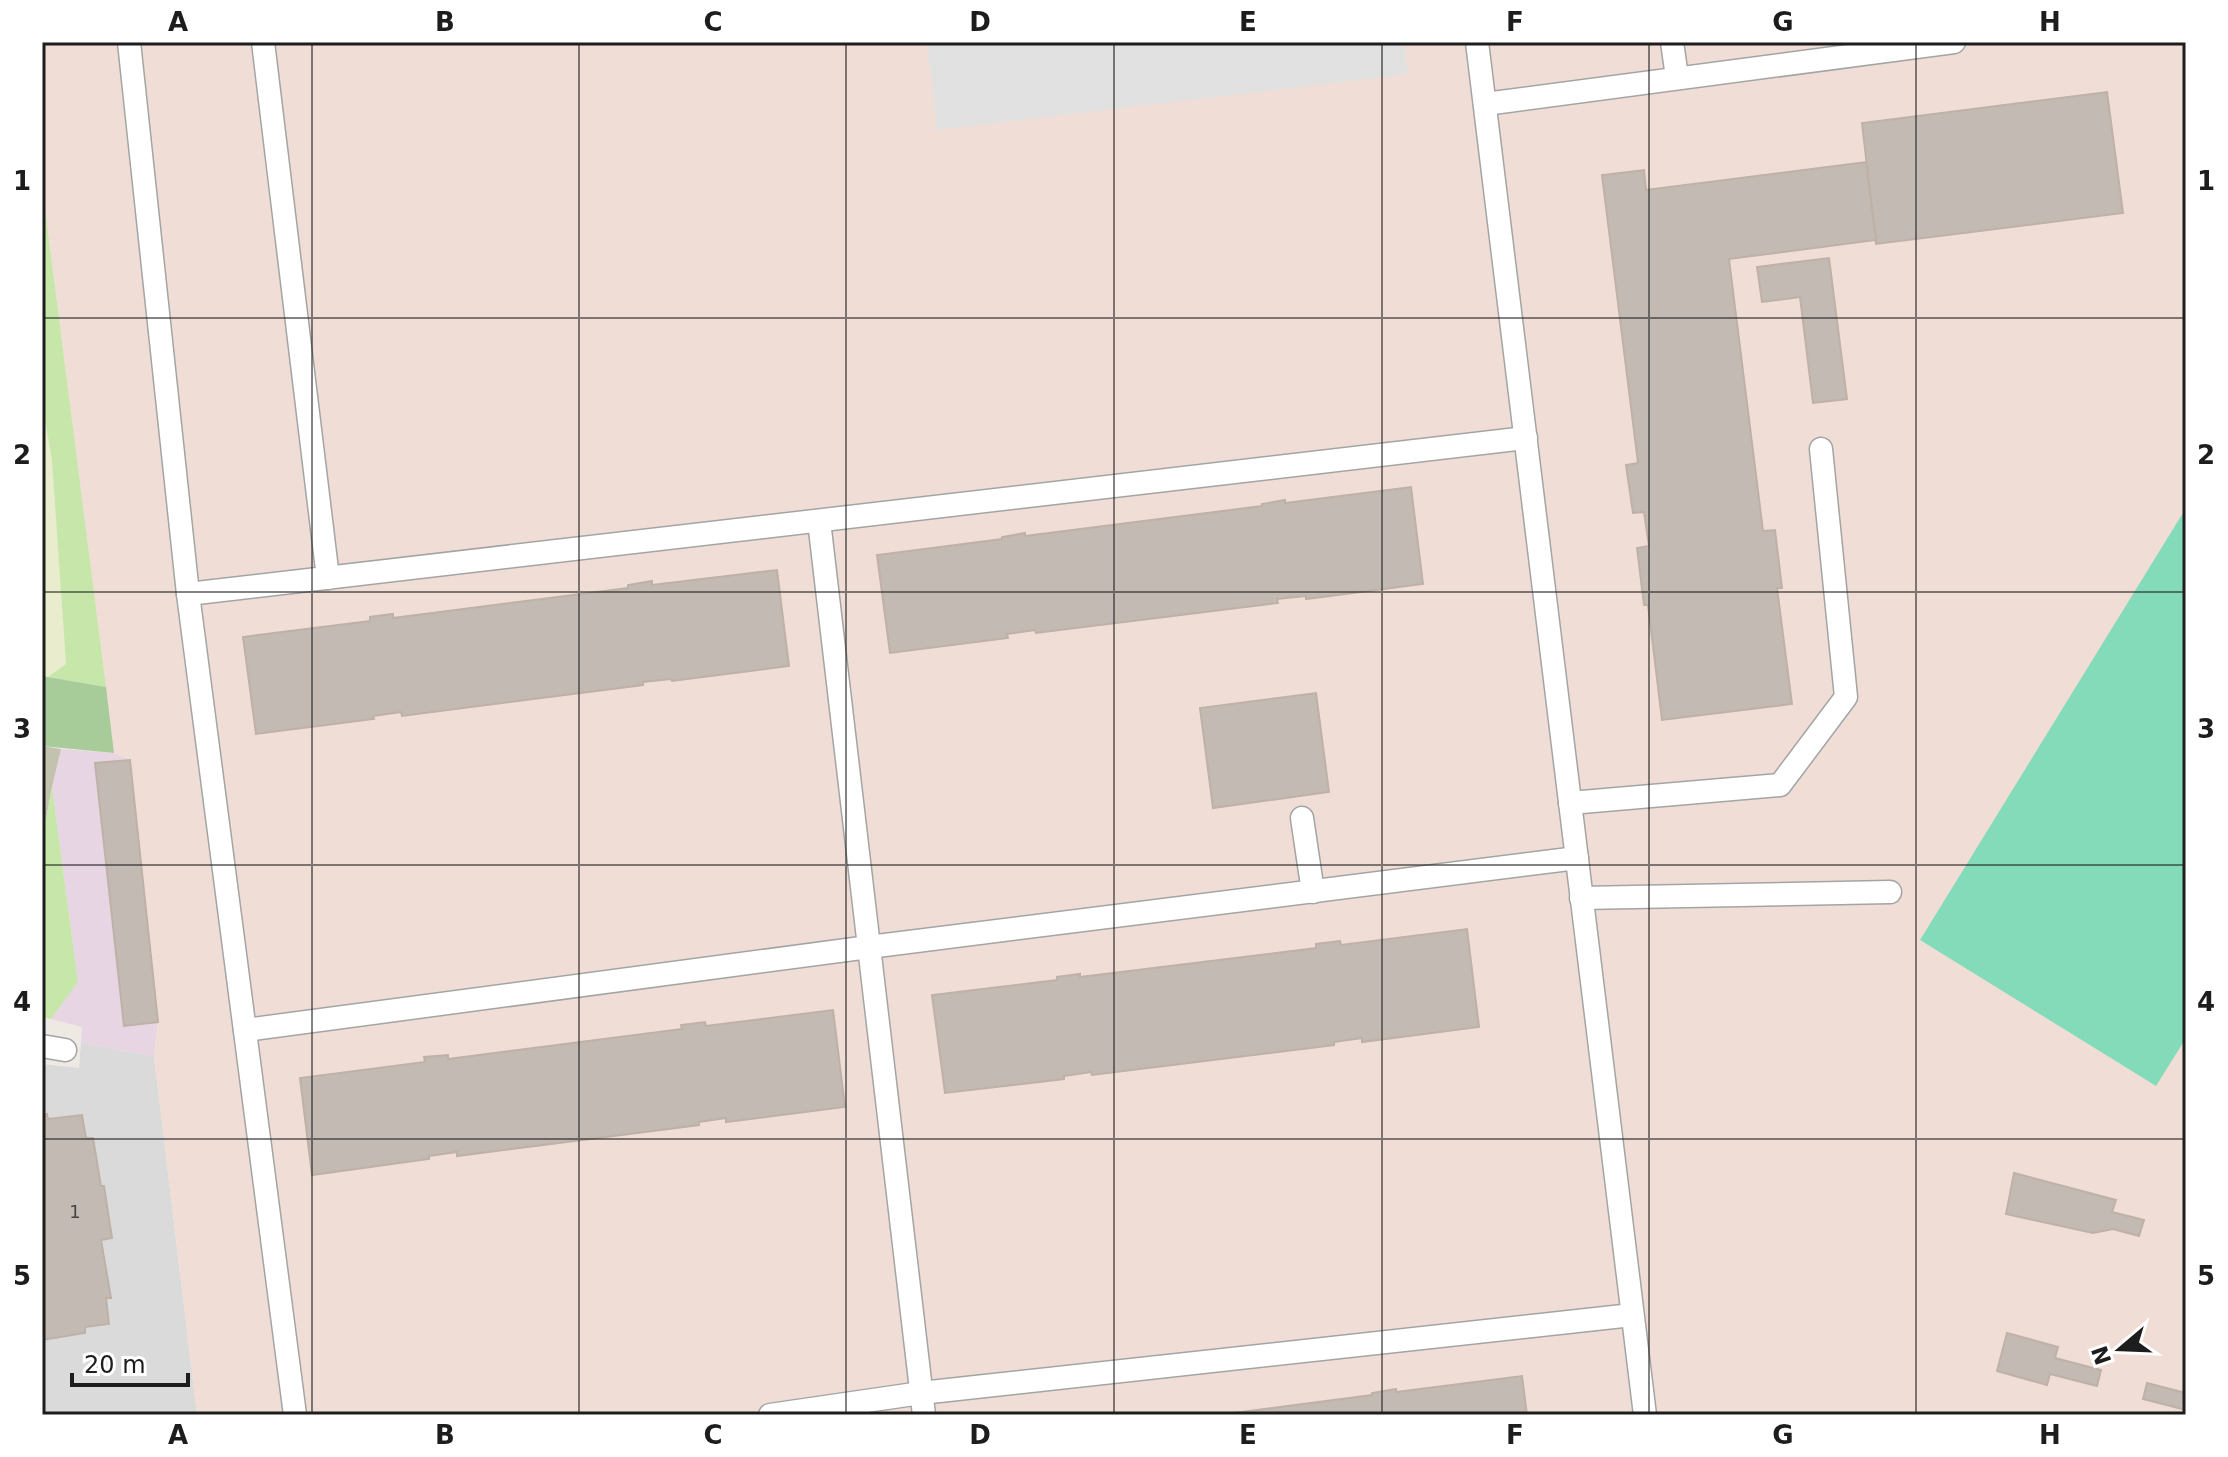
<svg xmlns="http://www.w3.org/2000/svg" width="2228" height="1457" font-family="'DejaVu Sans',sans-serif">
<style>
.residential{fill:#dbdada}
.industrial{fill:#e7d5e3}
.military{fill:#f0ded6}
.construction{fill:#c2c2af}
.farmland{fill:#eaecce}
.grass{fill:#c7e7aa}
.forest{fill:#a7cc99}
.pitch{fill:#83dbba}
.parking{fill:#e1e1e1}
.building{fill:#c2bab3;stroke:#bfb1a6;stroke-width:2}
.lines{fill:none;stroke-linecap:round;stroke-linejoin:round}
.lane-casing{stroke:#a4a4a4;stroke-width:25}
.lane{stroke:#fff;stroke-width:22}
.grid{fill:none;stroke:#1d1d1d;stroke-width:2;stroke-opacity:0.55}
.labels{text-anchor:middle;stroke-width:6;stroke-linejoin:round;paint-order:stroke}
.number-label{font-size:18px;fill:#464442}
.neatline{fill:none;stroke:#1d1d1d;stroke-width:3}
.grid-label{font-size:26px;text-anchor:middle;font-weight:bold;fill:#1d1d1d}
</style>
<rect width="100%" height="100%" fill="#eeeae3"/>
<!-- residential -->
<path class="residential" d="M81 1043 154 1056 197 1415H42V1064L79 1068Z"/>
<!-- industrial -->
<path class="industrial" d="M61 749 114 753 130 760 158 1022 154 1056 81 1043 82 1027 51 1019 78 982 52 787Z"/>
<!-- military -->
<path class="military" d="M42 42H2186V1415H197L154 1056 158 1022 130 760 114 753 42 185Z"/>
<!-- construction -->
<path class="construction" d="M42 746 61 749 52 787 42 841Z"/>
<!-- farmland -->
<path class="farmland" d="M42 401 52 461 66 664 48 677 42 676Z"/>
<!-- grass -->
<g class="grass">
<path d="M42 185 106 687 48 677 66 664 52 461 42 401Z"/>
<path d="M52 787 78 982 51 1019 42 1017V841Z"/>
</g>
<!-- forest -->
<path class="forest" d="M42 676 106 687 114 753 42 746Z"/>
<!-- pitch -->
<path class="pitch" d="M2186 508V1038L2156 1086 1920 940Z"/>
<!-- parking -->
<path class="parking" d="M927 42H1404L1408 74 937 130Z"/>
<!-- building -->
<g class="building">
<path d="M2107 92 2123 213 1876 244 1862 123Z"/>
<path d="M1866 162 1876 240 1729 259 1763 531 1775 530 1782 588H1777L1792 704 1662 720 1648 605H1644L1637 548 1649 546 1644 512 1633 513 1626 465 1638 463 1602 175 1644 170 1646 190Z"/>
<path d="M1829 258 1847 399 1813 403 1800 297 1762 302 1757 267Z"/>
<path d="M1411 487 1423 584 1306 599V596L1277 599 1278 603 1036 633 1035 630 1007 634 1008 638 890 653 877 555 1002 539V537L1025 533V536L1262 506V504L1285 500V503Z"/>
<path d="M777 570 789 666 672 681 671 679 643 682V685L402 716 401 712 373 716 374 719 256 734 243 637 370 621V617L393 614V618L628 588V585L652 581V585Z"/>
<path d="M1316 693 1329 792 1213 808 1200 708Z"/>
<path d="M130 760 158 1022 124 1026 95 763Z"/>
<path d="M1467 929 1479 1027 1362 1042V1038L1334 1042V1045L1092 1075 1091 1072 1064 1076V1079L945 1093 932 995 1057 980V977L1080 974V977L1316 948V944L1340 941 1341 945Z"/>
<path d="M833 1010 845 1107 726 1122V1118L699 1122V1125L457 1156V1152L429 1156V1159L312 1175 300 1078 425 1062 424 1057 448 1055V1059L682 1029 681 1025 705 1022 706 1026Z"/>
<path d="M47 1114 48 1119 82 1115 86 1138H93L101 1186H104L112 1238 101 1240 111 1298H106L109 1324 85 1327V1333L42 1340V1115Z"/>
<path d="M2014 1173 2116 1200 2112 1212 2144 1220 2139 1236 2113 1229 2093 1233 2006 1214Z"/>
<path d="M2007 1333 2058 1347 2055 1358 2101 1370 2097 1386 2050 1374 2047 1385 1997 1371Z"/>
<path d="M1522 1376 1527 1415H1218L1372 1395V1393L1396 1389V1392Z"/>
<path d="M2147 1383 2186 1393V1410L2143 1399Z"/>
</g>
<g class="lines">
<!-- lane casing -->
<g class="lane-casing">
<g id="lane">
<path d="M129 42 188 594 1526 438"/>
<path d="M263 42 328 578"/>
<path d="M1477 42 1645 1415"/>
<path d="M1672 42 1677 77"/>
<path d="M1485 104 1954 42"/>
<path d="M819 521 924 1415"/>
<path d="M188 594 295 1415"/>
<path d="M1570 803 1780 785 1846 697 1821 449"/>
<path d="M1302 818 1313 892"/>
<path d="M1581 898 1890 892"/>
<path d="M245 1030 869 947 1577 858"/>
<path d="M42 1046 65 1050"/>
<path d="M770 1415 921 1393 1632 1315"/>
</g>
</g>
<!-- lane -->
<use href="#lane" class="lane"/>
</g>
<!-- grid -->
<path class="grid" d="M312 42V1415M579 42V1415M846 42V1415M1114 42V1415M1382 42V1415M1649 42V1415M1916 42V1415M42 318H2186M42 592H2186M42 865H2186M42 1139H2186"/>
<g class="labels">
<!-- number labels -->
<g class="number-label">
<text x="75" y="1218">1</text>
</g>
</g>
<!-- border -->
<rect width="2228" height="1457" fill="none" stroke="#ffffff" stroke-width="88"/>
<!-- north arrow -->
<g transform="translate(2120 1349) rotate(251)" stroke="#ffffff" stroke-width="6" paint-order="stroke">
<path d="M0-6L14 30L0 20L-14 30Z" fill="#1d1d1d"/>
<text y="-12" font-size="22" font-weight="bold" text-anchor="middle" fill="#1d1d1d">N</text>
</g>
<!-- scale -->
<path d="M72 1373v12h116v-12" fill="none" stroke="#1d1d1d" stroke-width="4"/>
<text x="84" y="1373" font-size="24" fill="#1d1d1d" stroke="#ffffff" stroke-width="6" paint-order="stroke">20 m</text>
<rect x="44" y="44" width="2140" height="1369" class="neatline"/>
<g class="grid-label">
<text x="178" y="31">A</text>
<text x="445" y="31">B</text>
<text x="713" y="31">C</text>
<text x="980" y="31">D</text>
<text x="1248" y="31">E</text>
<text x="1515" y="31">F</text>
<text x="1783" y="31">G</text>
<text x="2050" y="31">H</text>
<text x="22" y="190">1</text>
<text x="2206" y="190">1</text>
<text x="22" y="464">2</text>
<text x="2206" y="464">2</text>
<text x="22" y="738">3</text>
<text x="2206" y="738">3</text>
<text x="22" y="1011">4</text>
<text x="2206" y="1011">4</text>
<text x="22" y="1285">5</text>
<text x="2206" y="1285">5</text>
<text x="178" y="1444">A</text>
<text x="445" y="1444">B</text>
<text x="713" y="1444">C</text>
<text x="980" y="1444">D</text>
<text x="1248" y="1444">E</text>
<text x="1515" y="1444">F</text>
<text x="1783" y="1444">G</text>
<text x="2050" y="1444">H</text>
</g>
</svg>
